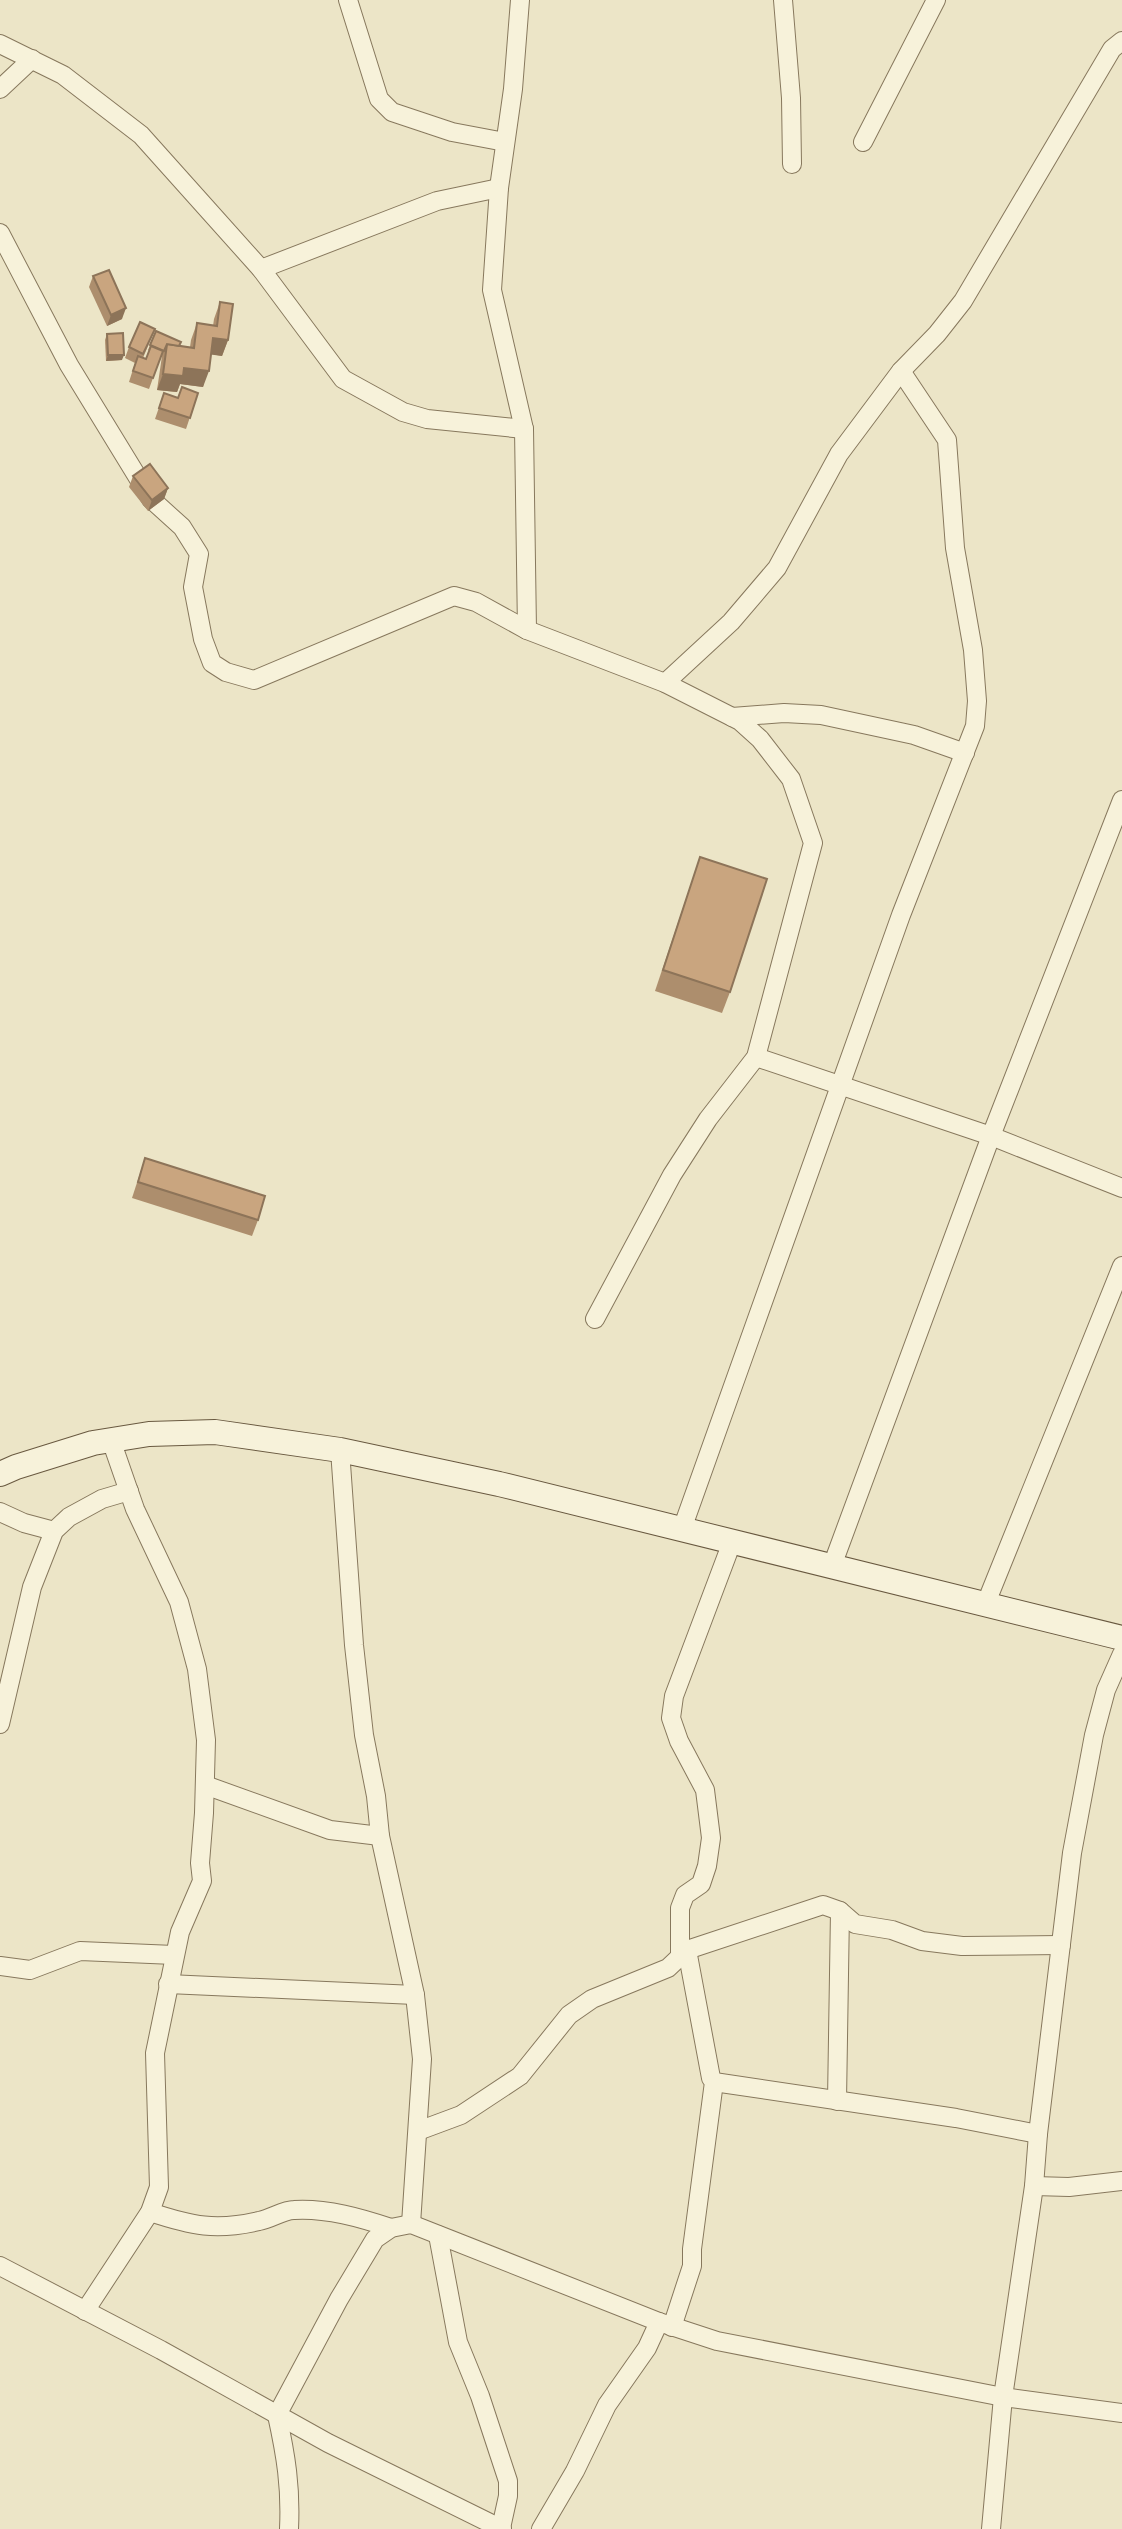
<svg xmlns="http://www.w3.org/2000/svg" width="1122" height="2529" font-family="Bitter,serif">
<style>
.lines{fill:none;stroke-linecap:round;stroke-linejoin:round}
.street-casing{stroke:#87785d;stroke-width:20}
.secondary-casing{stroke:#695940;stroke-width:26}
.street{stroke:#f7f2da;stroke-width:18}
.secondary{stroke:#f7f2da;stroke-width:24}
.wall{fill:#ad8e6d}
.shaded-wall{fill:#8d7459}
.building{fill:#c9a57f;stroke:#8d7459;stroke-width:2}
</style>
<rect width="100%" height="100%" fill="#ece5c7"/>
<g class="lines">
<!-- street casing -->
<g class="street-casing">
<g id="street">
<path d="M348 0 379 99 392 112 452 132 505 142"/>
<path d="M520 0 513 89 499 188 492 290 524 429 527 630"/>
<path d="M783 0 791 98 792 164"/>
<path d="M0 44 63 75 141 135 261 269 343 379 403 412 427 419 524 429"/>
<path d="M0 89 32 59"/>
<path d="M863 142 936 0"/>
<path d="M0 233 69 365 151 499 182 527 199 554 193 587 203 639 212 663 226 672 254 680 454 596 476 602 527 630 665 683 740 721 760 739 791 779 813 843 756 1057 708 1119 672 1175 595 1319"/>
<path d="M261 269 437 201 499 188"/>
<path d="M665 683 731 622 777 568 839 454 901 371 937 334 963 301 1112 49 1122 41"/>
<path d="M732 717 784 713 821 715 914 735 965 753"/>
<path d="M756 1057 991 1136 1122 1188"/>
<path d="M340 1450 354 1645 364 1735 376 1796 380 1836 415 1995 422 2059 411 2224"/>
<path d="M0 1512 24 1523 54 1531"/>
<path d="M682 1529 901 915 975 726 977 701 973 650 955 548 947 440 901 371"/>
<path d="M832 1566 991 1136 1122 800"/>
<path d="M986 1603 1122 1266"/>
<path d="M0 1724 32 1587 54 1531 69 1517 102 1499 129 1491"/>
<path d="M205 1785 330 1830 380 1836"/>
<path d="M680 1957V1908L685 1895 701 1884 707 1866 711 1838 705 1790 679 1741 671 1718 674 1696 732 1542"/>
<path d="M0 1966 30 1970 80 1951 174 1955"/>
<path d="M168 1984 415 1995"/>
<path d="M714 2082 956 2118 1038 2134"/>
<path d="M837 2101 840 1911"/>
<path d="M418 2131 461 2115 520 2076 569 2015 592 1999 668 1968 687 1950 823 1905 840 1911 855 1924 892 1930 922 1941 962 1946 1061 1945"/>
<path d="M1034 2186 1069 2187 1122 2181"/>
<path d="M150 2212C192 2226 216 2231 259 2221 271 2219 283 2210 294 2210 327 2208 361 2218 391 2228"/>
<path d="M438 2235 458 2342 480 2396 508 2481V2496L501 2528"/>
<path d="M0 2266 161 2350 328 2443 502 2529"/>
<path d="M85 2311 150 2212 159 2187 155 2053 180 1932 202 1881 200 1863 204 1813 206 1740 197 1669 179 1602 135 1509 111 1440"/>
<path d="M672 2327 692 2266V2249L714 2082 711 2078 687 1950"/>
<path d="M289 2529C291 2487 286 2456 277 2415L339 2299 375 2239 391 2228 411 2224 659 2322 717 2341 1003 2397 1122 2413"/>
<path d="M541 2529 575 2471 607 2405 647 2348 659 2322"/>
<path d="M991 2529 1003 2397 1034 2186 1038 2134 1072 1853 1094 1735 1106 1690 1122 1654"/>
</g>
</g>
<!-- secondary casing -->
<g class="secondary-casing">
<path id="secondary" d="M0 1474 16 1467 93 1443 149 1434 215 1432 340 1450 499 1484 1122 1638"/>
</g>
<!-- street -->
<use href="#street" class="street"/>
<!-- secondary -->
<use href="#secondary" class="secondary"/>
</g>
<!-- wall -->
<g class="wall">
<path d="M93 276 122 319 107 326 89 287Z"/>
<path d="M220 302 228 340 222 356 211 354 203 387 180 384 177 392 157 390 162 356H161L149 389 129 382 135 363 125 358 129 347 155 329 143 358 146 359 149 351 148 350 156 331 180 346 190 347 191 340 197 323 213 326 214 319Z"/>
<path d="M107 334 122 360 106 361 105 340Z"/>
<path d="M164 393 178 398 198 393 186 429 155 419Z"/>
<path d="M133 476 168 488 164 499 148 511 129 487Z"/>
<path d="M700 857 730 992 722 1013 655 991Z"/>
<path d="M145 1158 258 1220 252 1236 132 1198Z"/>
</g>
<!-- shaded-wall -->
<g class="shaded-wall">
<path d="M126 308 122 319 107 326 111 315Z"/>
<path d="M213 338 228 340 222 356 207 354Z"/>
<path d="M108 355H124L122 360 106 361Z"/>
<path d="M184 368 209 371 203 387 180 384 177 392 157 390 163 374Z"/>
<path d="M168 488 164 499 148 511 152 500Z"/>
</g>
<!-- building -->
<g class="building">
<path d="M109 270 126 308 111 315 93 276Z"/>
<path d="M220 302 233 304 228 340 213 338 209 371 184 368 183 376 163 374 167 344 194 348 197 323 217 326Z"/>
<path d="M140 322 155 329 143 354 129 347Z"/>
<path d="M156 331 181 342 179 346 167 344 164 351 150 345Z"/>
<path d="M123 333 124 355H108L107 334Z"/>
<path d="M151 346 163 351 153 378 133 371 138 356 146 359Z"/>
<path d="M182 387 198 393 190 418 159 408 164 393 178 398Z"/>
<path d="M150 464 168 488 152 500 133 476Z"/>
<path d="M700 857 767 879 730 992 663 970Z"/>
<path d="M145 1158 265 1196 258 1220 138 1182Z"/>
</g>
</svg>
